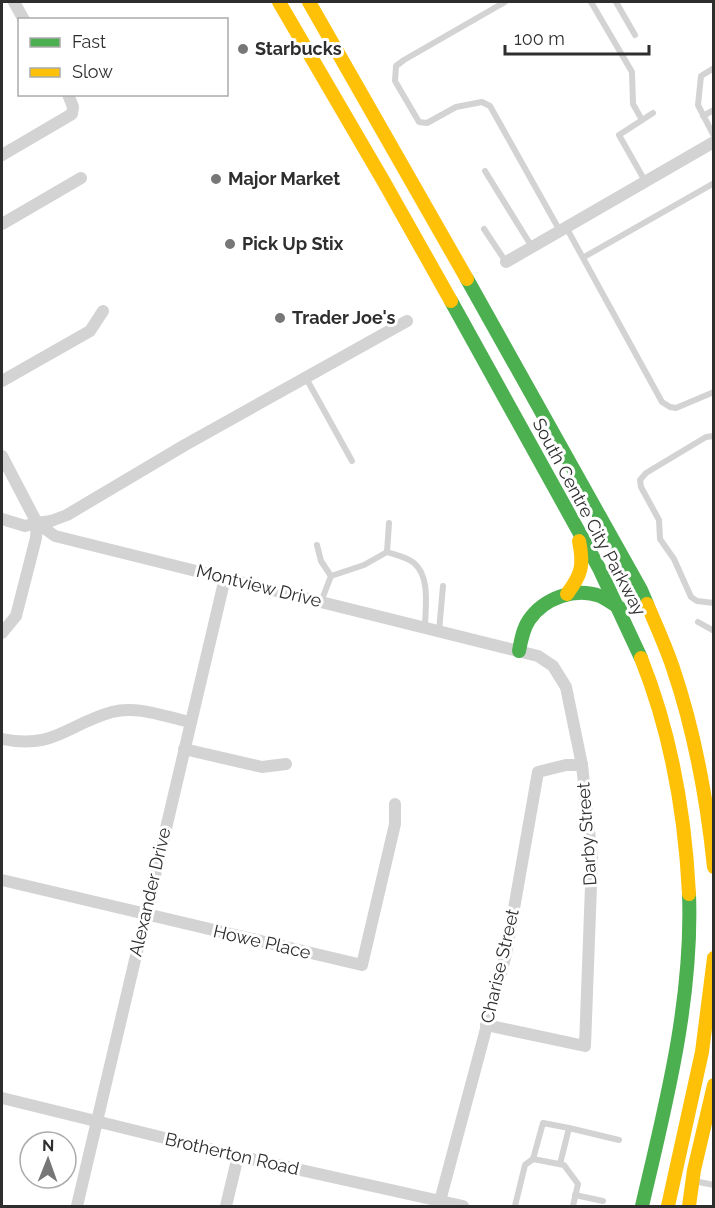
<svg xmlns="http://www.w3.org/2000/svg" width="715" height="1208" font-family="Raleway,sans-serif">
<style>
.lines{fill:none;stroke-linecap:round;stroke-linejoin:round}
.lane{stroke:#d3d3d3;stroke-width:6}
.street{stroke:#d3d3d3;stroke-width:12}
.fast{stroke:#4caf50;stroke-width:14}
.slow{stroke:#ffc107;stroke-width:14}
.poi-dot{fill:#777;stroke:#fff;stroke-width:2}
.labels{text-anchor:middle;stroke-width:6;stroke-linejoin:round;paint-order:stroke}
.poi-label{font-size:18px;font-weight:bold;fill:#2e2e2e;stroke:#fff;text-anchor:start}
.street-label{font-size:18px;fill:#2e2e2e;stroke:#fff}
</style>
<rect width="100%" height="100%" fill="#fff"/>
<g class="lines">
<!-- lane -->
<g class="lane">
<path d="M505 2 404 60 396 66 395 81 419 122 427 123 456 107 482 102 490 106 560 231"/>
<path d="M591 2 632 72 633 104 642 120"/>
<path d="M616 2 635 35"/>
<path d="M714 68 701 76 698 105 714 136"/>
<path d="M703 116 714 110"/>
<path d="M485 171 532 247"/>
<path d="M645 181 619 135 653 113"/>
<path d="M566 227 662 402 670 407 676 408 714 392"/>
<path d="M484 229 506 262"/>
<path d="M584 257 714 183"/>
<path d="M306 378 352 461"/>
<path d="M714 436 706 437 646 473 640 480 641 487 659 520 660 539 674 559 691 597 697 601 714 603"/>
<path d="M317 545 321 561 331 576"/>
<path d="M387 552C395 555 407 557 414 563 431 577 425 609 425 628"/>
<path d="M321 602 331 576 364 565 387 552 389 523"/>
<path d="M698 622 714 631"/>
<path d="M439 631 443 586"/>
<path d="M533 1159 543 1123 569 1128"/>
<path d="M560 1164 569 1128 619 1140"/>
<path d="M694 1181 714 1185"/>
<path d="M575 1195 603 1201"/>
<path d="M515 1206 525 1165 533 1159 564 1165 578 1184 573 1206"/>
</g>
<!-- street -->
<g class="street">
<path d="M14 2 24 20"/>
<path d="M2 155 72 114 73 107 68 94"/>
<path d="M2 224 81 178"/>
<path d="M506 262 714 142"/>
<path d="M2 381 90 331 103 311"/>
<path d="M2 456 37 523 36 538 16 616 2 633"/>
<path d="M2 519 25 526 37 523 55 536 538 656 553 666 566 687 582 765 592 859 585 1046 486 1025"/>
<path d="M37 523 51 521 67 515 185 445 407 321"/>
<path d="M2 739C54 750 68 724 112 712 137 705 166 717 190 722"/>
<path d="M184 749 262 767 286 764"/>
<path d="M2 880 362 965 395 824V804"/>
<path d="M2 1098 238 1156 463 1206"/>
<path d="M440 1201 506 954 538 772 566 765H582"/>
<path d="M77 1206 225 578"/>
<path d="M226 1206 238 1156"/>
</g>
<!-- fast -->
<g class="fast">
<path d="M467 279 641 590 647 604"/>
<path d="M451 301 599 568 641 658"/>
<path d="M519 651C521 640 523 629 529 620 544 598 575 587 600 596 607 599 613 604 620 608"/>
<path d="M642 1206C666 1104 693 999 689 894"/>
</g>
<!-- slow -->
<g class="slow">
<path d="M279 2 384 182 451 301"/>
<path d="M309 2 467 279"/>
<path d="M567 594C582 574 584 565 579 541"/>
<path d="M647 604C656 625 666 647 673 668 695 733 707 799 714 867"/>
<path d="M641 658C671 733 685 813 689 894"/>
<path d="M668 1206 702 1052 714 958"/>
<path d="M689 1206 694 1170 714 1085"/>
</g>
</g>
<!-- markers -->
<g class="poi-dot">
<circle cx="243" cy="49" r="6"/>
<circle cx="216" cy="179" r="6"/>
<circle cx="230" cy="244" r="6"/>
<circle cx="280" cy="318" r="6"/>
</g>
<g class="labels">
<!-- poi labels -->
<g class="poi-label">
<text x="255" y="55">Starbucks</text>
<text x="228" y="185">Major Market</text>
<text x="242" y="250">Pick Up Stix</text>
<text x="292" y="324">Trader Joe's</text>
</g>
<!-- street labels -->
<g class="street-label">
<text transform="translate(589 517) rotate(62)" y="6">South Centre City Parkway</text>
<text transform="translate(259 586) rotate(14)" y="6">Montview Drive</text>
<text transform="translate(587 834) rotate(-94)" y="6">Darby Street</text>
<text transform="translate(150 892) rotate(-77)" y="6">Alexander Drive</text>
<text transform="translate(262 942) rotate(13)" y="6">Howe Place</text>
<text transform="translate(500 966) rotate(-77)" y="6">Charise Street</text>
<text transform="translate(232 1154) rotate(13)" y="6">Brotherton Road</text>
</g>
</g>
<!-- border -->
<rect width="715" height="1208" fill="none" stroke="#2e2e2e" stroke-width="6"/>
<!-- legend -->
<rect x="18" y="18" width="210" height="78" fill="#ffffff" stroke="#ababab" stroke-width="1.5"/>
<rect x="30" y="38" width="30" height="9" fill="#4caf50" stroke="#ababab" stroke-width="1.5"/>
<text x="72" y="48" font-size="18" fill="#2e2e2e">Fast</text>
<rect x="30" y="68" width="30" height="9" fill="#ffc107" stroke="#ababab" stroke-width="1.5"/>
<text x="72" y="78" font-size="18" fill="#2e2e2e">Slow</text>
<!-- north arrow -->
<g transform="translate(48 1160) rotate(1)"><circle r="28" fill="#ffffff" stroke="#ababab" stroke-width="1.5"/>
<path d="M0-4.5L10 22L0 15L-10 22Z" fill="#777777"/>
<text y="-9" font-size="16" font-weight="bold" text-anchor="middle" fill="#2e2e2e">N</text>
</g>
<!-- scale -->
<path d="M505 45v9h144v-9" fill="none" stroke="#2e2e2e" stroke-width="3"/>
<text x="514" y="45" font-size="18" fill="#2e2e2e" stroke="#ffffff" stroke-width="4.5" paint-order="stroke">100 m</text>
</svg>
